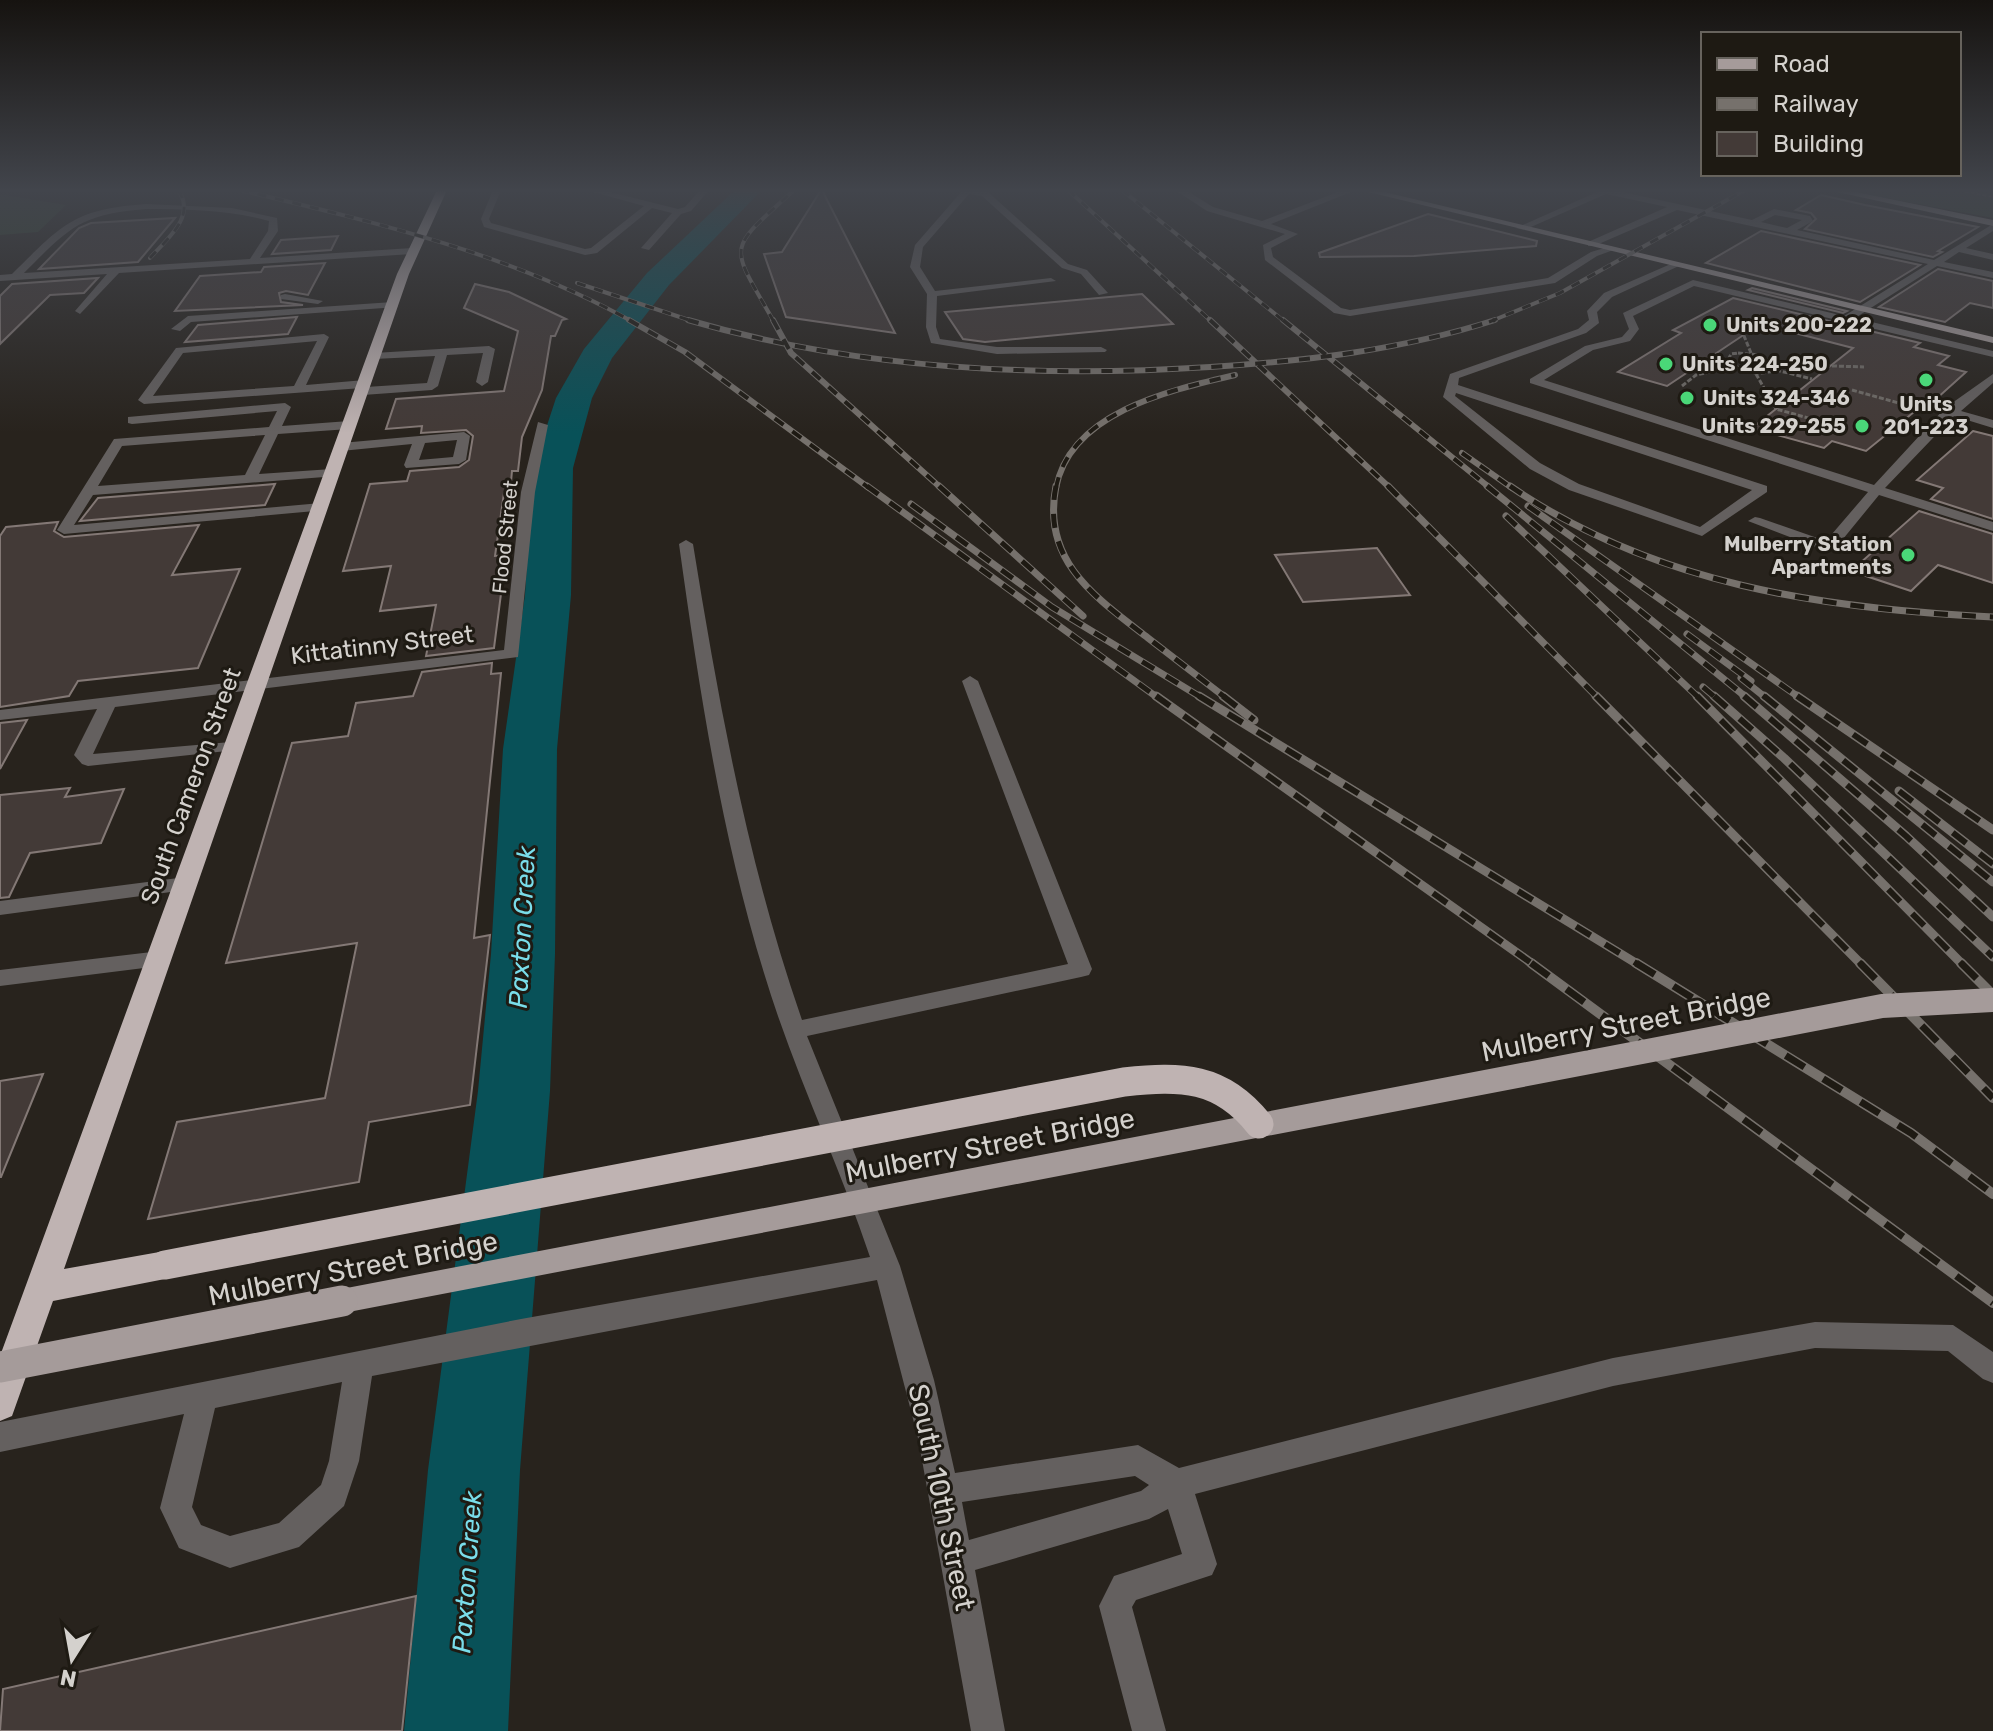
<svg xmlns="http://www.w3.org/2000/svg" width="1993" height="1731" font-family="Rubik,sans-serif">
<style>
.green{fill:#32432d}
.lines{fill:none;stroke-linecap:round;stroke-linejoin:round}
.river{fill:#085158;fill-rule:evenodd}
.building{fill:#433a37;stroke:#837875;stroke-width:2}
.path-far1{stroke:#716d68;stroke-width:2;stroke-dasharray:4 2;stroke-linecap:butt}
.path{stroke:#716d68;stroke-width:3;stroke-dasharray:5 2;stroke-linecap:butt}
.minor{fill:#64605f;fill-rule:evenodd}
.major{fill:#a59b9a;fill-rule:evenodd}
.highway{fill:#bfb3b2;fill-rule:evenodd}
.rail-far4-casing{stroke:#76716c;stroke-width:4}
.rail-far3-casing{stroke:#76716c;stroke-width:6}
.rail-far2-casing{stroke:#76716c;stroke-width:7}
.rail-far1-casing{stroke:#76716c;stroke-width:9}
.rail-casing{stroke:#76716c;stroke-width:10}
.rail-far4{stroke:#1e1a13;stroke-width:3;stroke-dasharray:9;stroke-linecap:butt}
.rail-far3{stroke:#1e1a13;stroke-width:4;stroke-dasharray:11;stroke-linecap:butt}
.rail-far2{stroke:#1e1a13;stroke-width:5;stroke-dasharray:14;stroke-linecap:butt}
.rail-far1{stroke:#1e1a13;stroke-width:6;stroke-dasharray:17;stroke-linecap:butt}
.rail{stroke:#1e1a13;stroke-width:7;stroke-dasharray:22;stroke-linecap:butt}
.major-bridge-far1{stroke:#a59b9a;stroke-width:24}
.major-bridge{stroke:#a59b9a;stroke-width:31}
.highway-bridge{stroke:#bfb3b2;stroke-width:29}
.poi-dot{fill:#4ad778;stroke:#1e1a13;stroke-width:3}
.labels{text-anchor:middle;stroke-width:6;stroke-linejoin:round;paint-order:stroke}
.far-poi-label{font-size:20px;font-weight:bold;fill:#d4d1cd;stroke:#1e1a13;text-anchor:start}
.far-street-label{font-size:20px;fill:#d4d1cd;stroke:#1e1a13}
.street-label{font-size:24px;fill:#d4d1cd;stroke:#1e1a13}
.water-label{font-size:26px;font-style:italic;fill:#79ddea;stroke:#1e1a13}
.near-street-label{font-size:28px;fill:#d4d1cd;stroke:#1e1a13}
</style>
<rect width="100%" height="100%" fill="#28231d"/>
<!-- green -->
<g class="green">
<path d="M1844 190H1993V218Z"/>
<path d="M0 195H5L66 205 38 232 0 235Z"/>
</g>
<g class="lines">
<!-- river -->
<path class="river" d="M735 190H762L669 285 612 358 592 398 573 468 571 595 557 749 555 954 550 1091 520 1470 508 1731H404L428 1470 478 1091 491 954 503 749 525 595 533 468 556 398 584 349 647 273Z"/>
</g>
<!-- building -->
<g class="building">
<path d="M821 190H822L895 333 786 317 764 254 782 252Z"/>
<path d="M1821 195 1865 205 1978 227 1938 251 1942 252 1933 257 1805 229 1816 219 1811 213 1796 210Z"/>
<path d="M1428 214 1537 241 1536 246 1414 256 1320 257 1319 253Z"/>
<path d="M175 218 138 262 39 269 79 228 91 223Z"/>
<path d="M1761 231 1920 265 1860 302 1706 263Z"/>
<path d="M338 236 331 250 272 254 281 240Z"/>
<path d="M325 263 308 295 286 291 279 293 281 302 303 305 175 311 200 276 261 272 264 267Z"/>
<path d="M1938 269 1993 281V308L1970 303 1945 322 1879 307Z"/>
<path d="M98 278 84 293 50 295 0 344V296L12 284Z"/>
<path d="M475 284 509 292 566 319 562 320 555 336H551L542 390 522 437 518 471H512L510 493H504L495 556 506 555 494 648 426 656 436 605 380 611 391 566 343 571 370 484 407 481 410 471 459 467 469 460 473 436 466 430 421 433 422 426 386 429 396 399 504 391 518 331 464 308Z"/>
<path d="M1752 288 1847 311 1843 313 1748 290Z"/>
<path d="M1142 294 1173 324 985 342 963 339 945 312Z"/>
<path d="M1733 298 1920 343 1914 347 1949 356 1938 365 1966 372 1935 400 1930 399 1866 451 1832 441 1824 448 1752 428 1853 348 1760 324 1667 386 1618 372 1681 333 1673 330Z"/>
<path d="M297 317 288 334 185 342 198 325Z"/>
<path d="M1973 431 1993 436V519L1931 499 1943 488 1917 480Z"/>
<path d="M275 484 265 505 80 521 98 498Z"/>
<path d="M1919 511 1993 534V583L1938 565 1911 591 1851 571Z"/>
<path d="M58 522 54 531 64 537 199 525 172 575 240 569 198 668 78 681 69 696 0 707V536L6 527Z"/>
<path d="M1377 548 1410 595 1303 602 1275 555Z"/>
<path d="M492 663 491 674 501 673 474 938 490 935 470 1105 369 1122 359 1182 148 1219 177 1122 325 1098 357 943 226 963 292 743 348 736 356 703 413 696 422 672Z"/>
<path d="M27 720 0 769V723Z"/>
<path d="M70 788 65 797 124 789 101 843 30 853 9 897 0 898V795Z"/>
<path d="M43 1074 1 1177H0V1081Z"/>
<path d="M416 1596 402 1731H0L3 1689Z"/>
</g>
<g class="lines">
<!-- path-far1 -->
<path class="path-far1" d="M1959 190 1993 197"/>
<!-- path -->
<g class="path">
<path d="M1738 353 1759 355 1775 364 1776 370C1758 376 1742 373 1728 360L1731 354Z"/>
<path d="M1751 353 1742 331 1755 327"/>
<path d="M1776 364 1864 367"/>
<path d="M1776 370 1812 379"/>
<path d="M1756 374 1776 409 1819 421"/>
<path d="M1682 386 1696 375 1733 367"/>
<path d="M1852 390 1920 409"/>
</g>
<!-- minor -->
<g class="minor">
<path d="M493 190H501L489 219 491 223 585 249 591 248 644 206 586 190H602L678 209 685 207 700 190H709L691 211 681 214 649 250 641 248 672 213 652 208 597 253 585 255 484 227 481 219Z"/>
<path d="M963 190 988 192 1068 264 1087 270 1108 293 1099 295 1081 274 1062 268 982 196 969 194 923 247 920 267 935 291 1051 278 1056 281 937 296 936 327 940 339 997 347H1101L1107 350 1105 352 997 354 931 343 926 327 927 294 910 267 915 245Z"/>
<path d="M1175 190H1186L1213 207 1262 221 1343 190H1356L1271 224 1298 234 1271 248 1273 257 1341 308 1350 310 1548 278 1591 252 1611 246 1616 249 1597 256 1555 283 1350 316 1334 313 1265 260 1263 245 1285 234 1207 211Z"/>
<path d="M1594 190H1613L1752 220 1774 209 1810 216 1813 221 1797 230 1934 260 1993 224V231L1966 248 1993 254V260L1959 252 1944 262 1993 272V278L1937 266 1855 318 1993 351V357L1694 286 1633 316 1639 329 1630 341 1593 350 1544 380 1874 485 1945 408 1993 374V383L1961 411 1993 420V428L1954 416 1885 488 1993 522V531L1879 495 1834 550H1824L1748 521 1755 517 1760 518 1826 541 1868 492 1530 383V379L1585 346 1622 337 1629 329 1623 313 1693 280 1844 316 1928 264 1677 210 1594 246H1588V242L1667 207 1606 194 1524 230 1516 228 1597 192ZM1775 215 1802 220 1787 228 1761 222Z"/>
<path d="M146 204 232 208 277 218 278 231 260 258 412 248 417 251 412 254 119 273 80 314 75 311 107 274 0 281V275L12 274C62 225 73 209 146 204ZM146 209C188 209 229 210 269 221L268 231 250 259 24 273C69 228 80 214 146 209Z"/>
<path d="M1673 263 1681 265 1612 297 1597 312 1599 323 1586 333 1459 378 1458 385 1767 486V492L1702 536 1569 490 1530 469 1443 397 1450 374 1578 329 1589 320 1587 311 1604 293ZM1456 393 1752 490 1700 527 1579 484 1540 463 1455 396Z"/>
<path d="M285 294 323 301 318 304 281 299V295Z"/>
<path d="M393 302 398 305 397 307 191 322 180 331 171 329 188 316Z"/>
<path d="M324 334 329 337 306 385 365 380 371 384 366 387 427 383 435 356 374 359 368 356 374 353 489 346 495 349 488 382 482 386 476 382 483 353 447 355 438 386 432 390 363 395 357 391 362 388 144 404 138 400 176 348ZM317 341 294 386 153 396 183 353Z"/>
<path d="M285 403 291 407 282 426 349 421 355 425 349 429 278 434 259 474 332 469 337 470V476L93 495 74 525 321 503 326 504V510L64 534 57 530 114 439 269 427 277 411 132 424 128 423V417ZM265 435 245 475 98 486 122 446Z"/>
<path d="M538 422 548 425 535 492 518 657 115 707 93 754 242 741 245 745 236 750 88 766 82 764 74 755 97 709 0 720V710L504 650 521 492Z"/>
<path d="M464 432 470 436 466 460 459 464 406 468 404 465 412 444 341 451 335 447 341 443ZM457 440 453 457 419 460 425 443Z"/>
<path d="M686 540 693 544C719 705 748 865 802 1020L1068 964 962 681 970 676 978 681 1092 969 1089 975 1081 977 807 1036 900 1266 934 1380 955 1473 1138 1445 1179 1468 1613 1358 1815 1322 1953 1325 1993 1352V1383L1983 1379 1948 1351 1815 1348 1613 1386 1195 1494 1217 1564 1212 1575 1136 1600 1132 1607 1166 1731H1132L1099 1606 1114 1576 1182 1554 1168 1509 1149 1519 975 1570 1005 1731H971L918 1438 877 1280 372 1376 359 1461 344 1506 299 1547 230 1568 179 1548 160 1508 184 1414 0 1452V1422L521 1319 870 1257C838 1161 793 1070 764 973 721 833 699 688 679 544ZM342 1382 329 1461 321 1485 279 1523 230 1536 201 1525 192 1507 215 1408ZM1135 1476 1149 1485 1141 1491 969 1540 962 1502Z"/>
<path d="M186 877 193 879 196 884 193 889 0 915V901Z"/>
<path d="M160 951 168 953 171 959 168 965 0 986V970Z"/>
</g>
<!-- major -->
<g class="major">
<path d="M1360 190H1376L1993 337V343Z"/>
<path d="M1828 190H1846L1993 220V226Z"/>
</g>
<!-- highway -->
<path class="highway" d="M437 190H447L409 274 64 1269 165 1251 176 1255 181 1265 176 1275 165 1279 53 1301 12 1416 0 1421V1356L397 274Z"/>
<!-- rail-far4 casing -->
<g class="rail-far4-casing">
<g id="rail-far4">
<path d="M240 190C374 222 512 254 633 322"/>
<path d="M1068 190 1212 322"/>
<path d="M1122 190 1285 322"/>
<path d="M150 258C167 239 197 216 178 190"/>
<path d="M577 283 695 322"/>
<path d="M774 322C729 242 725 253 794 190"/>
<path d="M1489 322 1560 293 1745 190"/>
</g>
</g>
<!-- rail-far3 casing -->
<g class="rail-far3-casing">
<g id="rail-far3">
<path d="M629 320 685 352 869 488"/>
<path d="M688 320C855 369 1037 378 1210 367 1307 361 1402 350 1495 320"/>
<path d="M773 320 791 353 941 488"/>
<path d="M1210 320 1390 488"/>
<path d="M1283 320 1490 488"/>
<path d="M1462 453 1512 488"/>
<path d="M1056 488C1070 412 1171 390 1235 375"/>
</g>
</g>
<!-- rail-far2 casing -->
<g class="rail-far2-casing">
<g id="rail-far2">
<path d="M867 486 1158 698"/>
<path d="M939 486 1083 616"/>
<path d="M1056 486C1041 561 1095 597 1148 638 1174 658 1200 678 1226 698"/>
<path d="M1388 486 1598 698"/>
<path d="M1487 486 1747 698"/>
<path d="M1510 486C1653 584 1823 609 1993 617"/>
<path d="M911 504 1052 607 1202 698"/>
<path d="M1528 506 1800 698"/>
<path d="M1506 516 1699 698"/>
<path d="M1687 634 1751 681"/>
<path d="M1741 678 1766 698"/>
<path d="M1703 687 1716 698"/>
</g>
</g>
<!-- rail-far1 casing -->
<g class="rail-far1-casing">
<g id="rail-far1">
<path d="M1156 696 1534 965"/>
<path d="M1199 696 1639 965"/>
<path d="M1223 696 1254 720"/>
<path d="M1596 696 1862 965"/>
<path d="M1697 696 1963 965"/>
<path d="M1714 696 1784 758 1993 957"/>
<path d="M1744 696 1906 836 1993 917"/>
<path d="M1764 696 1993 882"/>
<path d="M1797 696 1993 830"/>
<path d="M1899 791 1993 864"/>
</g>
</g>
<!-- rail casing -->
<g class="rail-casing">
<g id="rail">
<path d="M1531 963 1993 1303"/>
<path d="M1636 963 1911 1133 1993 1194"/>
<path d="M1860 963 1993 1098"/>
<path d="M1961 963 1993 995"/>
</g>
</g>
<!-- rail-far4 -->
<use href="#rail-far4" class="rail-far4"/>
<!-- rail-far3 -->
<use href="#rail-far3" class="rail-far3"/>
<!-- rail-far2 -->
<use href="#rail-far2" class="rail-far2"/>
<!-- rail-far1 -->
<use href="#rail-far1" class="rail-far1"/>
<!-- rail -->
<use href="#rail" class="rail"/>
<!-- major-bridge-far1 -->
<path class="major-bridge-far1" d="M332 1303 1882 1006 1993 1000"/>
<!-- major-bridge -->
<path class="major-bridge" d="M0 1367 342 1301"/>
<!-- highway-bridge -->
<path class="highway-bridge" d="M165 1265 1124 1082C1181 1076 1221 1076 1259 1124"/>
</g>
<!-- sky -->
<linearGradient id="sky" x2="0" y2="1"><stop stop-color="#161310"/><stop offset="0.44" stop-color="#42454c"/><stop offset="1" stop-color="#42454c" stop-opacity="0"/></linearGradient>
<rect width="1993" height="433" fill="url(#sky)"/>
<!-- markers -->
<g class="poi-dot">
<circle cx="1710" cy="325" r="8"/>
<circle cx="1666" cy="364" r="8"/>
<circle cx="1926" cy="380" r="8"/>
<circle cx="1687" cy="398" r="8"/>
<circle cx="1862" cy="426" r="8"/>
<circle cx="1908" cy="555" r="8"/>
</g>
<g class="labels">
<!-- far-poi labels -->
<g class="far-poi-label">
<text x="1726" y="332">Units 200-222</text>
<text x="1682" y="371">Units 224-250</text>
<text x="1703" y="405">Units 324-346</text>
<text x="1926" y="411" text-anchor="middle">Units<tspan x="1926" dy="23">201-223</tspan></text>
<text x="1846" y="433" text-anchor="end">Units 229-255</text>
<text x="1892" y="551" text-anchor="end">Mulberry Station<tspan x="1892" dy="23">Apartments</tspan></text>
</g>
<!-- far-street labels -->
<g class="far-street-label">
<text transform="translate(505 537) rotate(-84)" y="7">Flood Street</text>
</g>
<!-- street labels -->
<g class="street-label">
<text transform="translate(382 645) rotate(-7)" y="8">Kittatinny Street</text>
<text transform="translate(191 786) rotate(-70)" y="8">South Cameron Street</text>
</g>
<!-- water labels -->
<g class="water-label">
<text transform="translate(522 927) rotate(-87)" y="9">Paxton Creek</text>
<text transform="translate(467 1572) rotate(-86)" y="9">Paxton Creek</text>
</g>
<!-- near-street labels -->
<g class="near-street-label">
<text transform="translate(1626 1024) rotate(-11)" y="10">Mulberry Street Bridge</text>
<text transform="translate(990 1145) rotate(-11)" y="10">Mulberry Street Bridge</text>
<text transform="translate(353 1268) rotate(-11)" y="10">Mulberry Street Bridge</text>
<text transform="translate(942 1497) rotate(78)" y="10">South 10th Street</text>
</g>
</g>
<!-- legend -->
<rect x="1701" y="32" width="260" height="144" fill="#1e1a13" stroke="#67635d" stroke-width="2"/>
<rect x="1717" y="58" width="40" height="12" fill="#a59b9a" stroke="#67635d" stroke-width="2"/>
<text x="1773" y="72" font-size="24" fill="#d4d1cd">Road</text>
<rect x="1717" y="98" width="40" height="12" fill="#76716c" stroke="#67635d" stroke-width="2"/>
<text x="1773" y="112" font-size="24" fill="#d4d1cd">Railway</text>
<rect x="1717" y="132" width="40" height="24" fill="#433a37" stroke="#67635d" stroke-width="2"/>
<text x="1773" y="152" font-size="24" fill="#d4d1cd">Building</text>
<!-- north arrow -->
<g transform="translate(72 1659) rotate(191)" stroke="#1e1a13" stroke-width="6" paint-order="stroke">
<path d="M0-6L14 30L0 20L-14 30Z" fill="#d4d1cd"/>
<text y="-12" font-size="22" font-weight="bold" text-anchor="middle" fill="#d4d1cd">N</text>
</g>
</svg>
